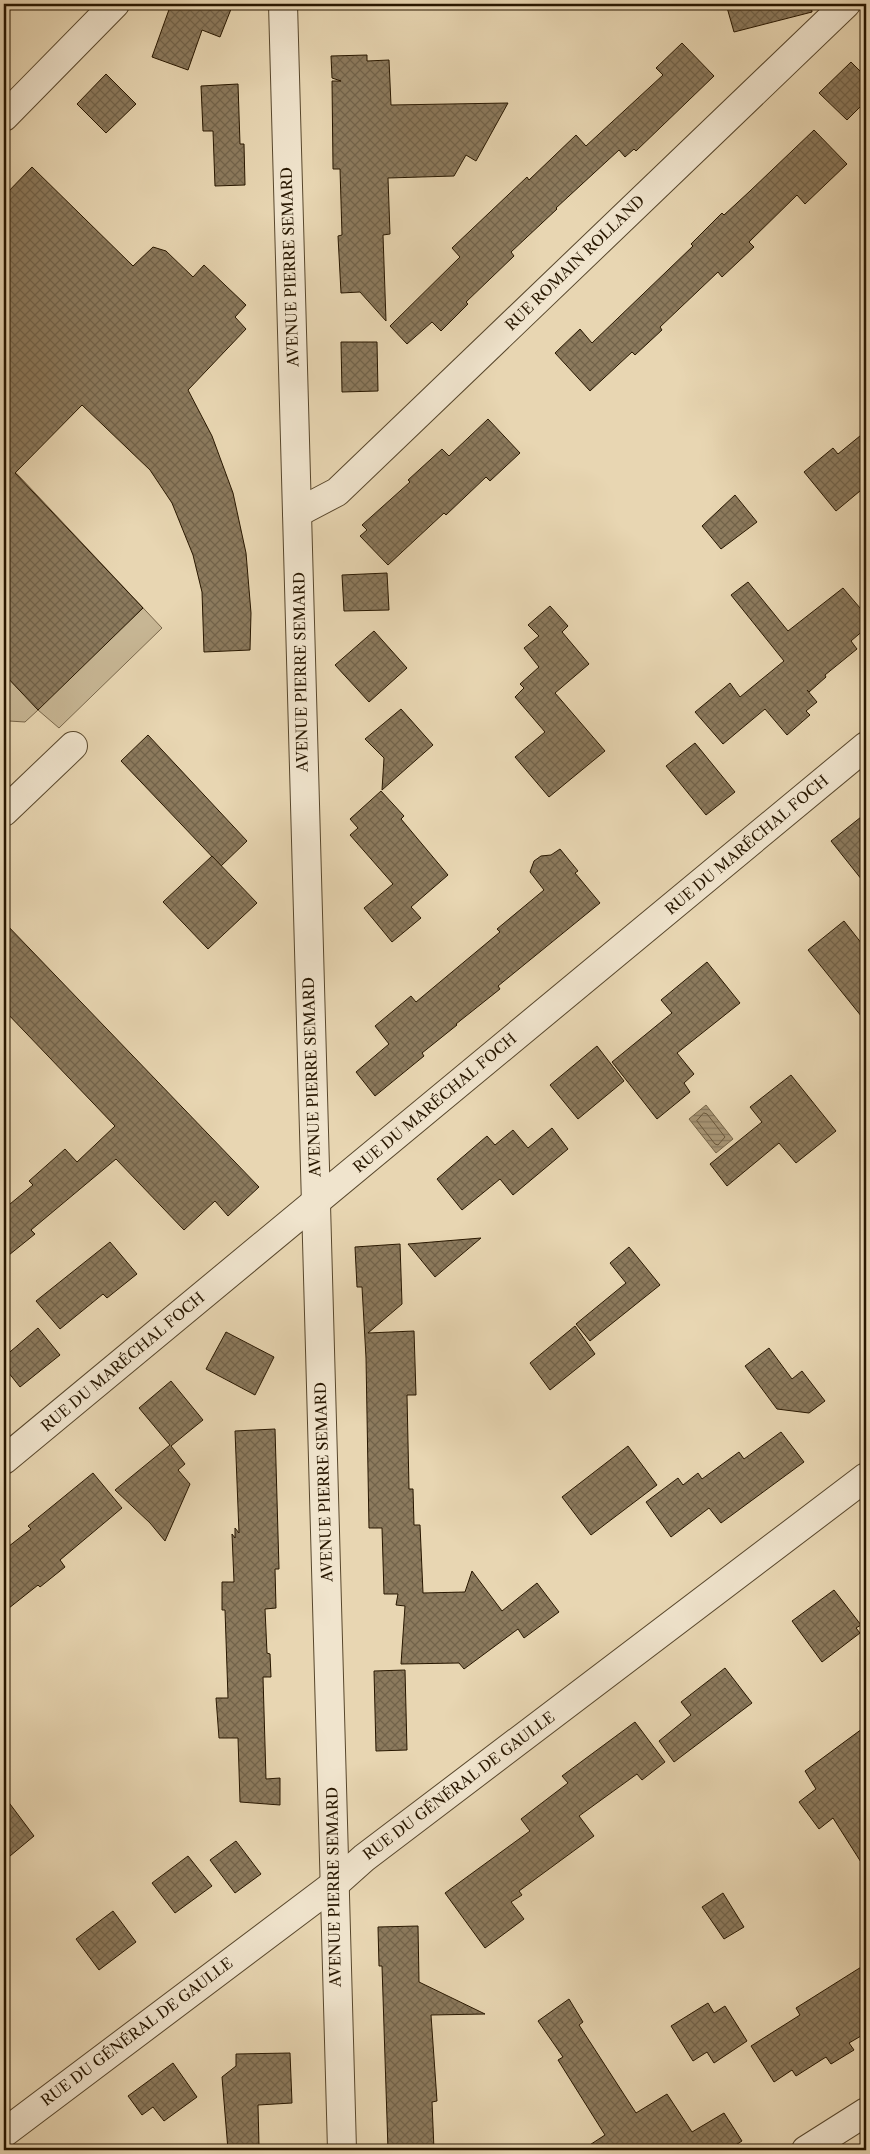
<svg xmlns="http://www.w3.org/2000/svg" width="870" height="2154" font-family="'Libre Caslon Text',serif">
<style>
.green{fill:#c7b694;stroke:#78664a}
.water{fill:url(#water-rules);stroke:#746346}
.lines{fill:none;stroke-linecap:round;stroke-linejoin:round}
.shore{stroke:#68563a;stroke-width:1}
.building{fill:url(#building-cross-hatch);stroke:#281700}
.street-casing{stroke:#58472c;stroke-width:30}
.street{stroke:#f0e4cd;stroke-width:28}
.labels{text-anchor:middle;stroke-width:4;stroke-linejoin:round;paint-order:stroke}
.street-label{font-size:15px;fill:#281700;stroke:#f0e4cd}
</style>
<defs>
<pattern id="water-rules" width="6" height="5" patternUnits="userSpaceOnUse" patternTransform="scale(1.25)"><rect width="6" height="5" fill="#a79575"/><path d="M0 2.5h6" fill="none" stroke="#88795e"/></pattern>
<pattern id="building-cross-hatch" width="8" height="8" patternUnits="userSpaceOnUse" patternTransform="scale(1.25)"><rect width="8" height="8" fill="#8c7a5d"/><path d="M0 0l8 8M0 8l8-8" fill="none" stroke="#72634a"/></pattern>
</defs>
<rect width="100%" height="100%" fill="#e8d6b2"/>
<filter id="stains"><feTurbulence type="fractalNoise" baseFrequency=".004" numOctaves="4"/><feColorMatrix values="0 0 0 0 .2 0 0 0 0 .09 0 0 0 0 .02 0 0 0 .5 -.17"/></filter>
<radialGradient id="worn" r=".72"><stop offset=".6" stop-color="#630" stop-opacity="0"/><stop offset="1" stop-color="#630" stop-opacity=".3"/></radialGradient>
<!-- green -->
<path class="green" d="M4 460 162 628 59 728 38 710 25 722 9 721 4 725Z"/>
<!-- water -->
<path class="water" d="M706 1105 733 1139 716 1153 689 1119Z"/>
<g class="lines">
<!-- shore -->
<path class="shore" d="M704 1113 707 1114 725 1137 718 1145 715 1144 697 1121Z"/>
</g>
<!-- building -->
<g class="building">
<path d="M171 4H233L220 37 202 30 188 70 152 57Z"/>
<path d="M726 4H811L812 12 734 32Z"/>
<path d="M682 43 714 76 636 151 634 149 625 157 619 150 556 208 557 209 511 252 514 256 466 302 468 304 441 331 432 322 407 344 390 326 460 257 452 248 527 177 529 180 576 135 586 146 663 75 656 68Z"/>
<path d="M367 55V61L389 60 391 105 508 103 476 161 466 155 454 176 388 178 390 234 383 235 386 321 360 292 341 293 338 236 342 235 340 169H333L332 81H341L332 78 331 56Z"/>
<path d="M851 62 866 77V101L847 120 819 93Z"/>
<path d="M106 74 136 104 106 133 77 104Z"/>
<path d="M238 84 240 144H244L245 185 215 186 213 131H203L201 86Z"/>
<path d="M814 130 847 164 805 204 797 195 749 242 754 247 722 277 718 272 660 327 662 330 635 355 632 352 590 391 555 353 580 329 592 343 693 246 691 244 722 213 724 215 750 191Z"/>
<path d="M32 167 133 266 153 247 166 251 193 277 204 265 246 305 235 317 246 329 188 390 212 436 233 493 246 553 251 613 250 650 204 652 202 592 193 555 172 503 150 470 82 405 15 473 143 608 38 710 4 674V196Z"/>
<path d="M341 342H377L378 391 342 392Z"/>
<path d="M488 419 520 453 490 481 486 477 446 515 444 513 388 565 360 536 367 530 362 525 410 482 408 480 442 449 449 456Z"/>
<path d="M866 431V486L836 511 804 472 833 448 838 454Z"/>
<path d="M735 495 757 522 721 549 702 526Z"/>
<path d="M387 573 389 610 344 611 342 575Z"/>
<path d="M748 582 788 631 843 588 866 615V628L851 641 857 649 825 675 826 677 809 692 807 690 817 702 806 711 810 715 787 735 765 709 723 744 695 712 730 683 740 697 784 661 731 595Z"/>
<path d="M550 606 568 626 562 632 589 664 555 693 605 751 549 797 515 757 545 732 515 697 524 688 520 684 539 667 524 648 539 636 528 625Z"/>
<path d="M374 631 407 668 369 702 335 665Z"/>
<path d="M401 709 433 745 382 790 384 758 365 739Z"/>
<path d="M148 735 247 841 221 866 121 761Z"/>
<path d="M695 743 735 792 706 815 666 766Z"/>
<path d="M381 791 404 816 401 819 448 875 411 907 421 918 392 942 364 908 393 884 350 835 358 828 350 819Z"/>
<path d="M866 813V885L831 841Z"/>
<path d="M560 849 578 871 575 873 600 903 498 986 500 989 456 1024 457 1025 422 1053 424 1056 375 1096 356 1072 389 1044 375 1026 411 996 416 1002 500 932 497 929 544 890 530 872 534 861 541 856 551 855Z"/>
<path d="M212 856 257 903 208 949 163 902Z"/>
<path d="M844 921 866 949V1022L808 950Z"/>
<path d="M4 922 259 1187 228 1216 215 1201 184 1230 116 1159 31 1230 35 1234 4 1259V1197L10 1204 33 1185 29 1181 65 1149 77 1162 115 1126 4 1010Z"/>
<path d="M707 962 740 1003 677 1053 694 1074 684 1083 690 1092 657 1119 612 1062 672 1013 661 1000Z"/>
<path d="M597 1046 624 1081 578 1119 550 1085Z"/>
<path d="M791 1075 836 1131 796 1163 779 1143 727 1186 710 1164 762 1122 750 1107Z"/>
<path d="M552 1128 568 1149 513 1195 500 1179 462 1210 437 1179 487 1136 495 1145 513 1130 528 1148Z"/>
<path d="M481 1238 435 1277 408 1244Z"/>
<path d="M110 1242 137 1274 107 1298 103 1294 60 1329 36 1301Z"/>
<path d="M400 1244 402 1304 368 1333 414 1331 416 1395H407L409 1489H413L414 1525H420L423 1593 465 1592 472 1571 502 1611 537 1583 559 1612 524 1638 518 1629 464 1669 459 1663 401 1664 405 1606 396 1605 398 1594H384L382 1528H369L366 1358 362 1287H357L355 1247Z"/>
<path d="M629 1247 660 1285 590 1341 576 1324 626 1283 610 1263Z"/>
<path d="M575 1326 595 1354 550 1390 530 1363Z"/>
<path d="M38 1328 60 1355 20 1387 4 1367V1357Z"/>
<path d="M226 1332 274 1357 255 1395 206 1369Z"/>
<path d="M769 1348 792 1379 802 1371 825 1401 809 1413 777 1409 745 1366Z"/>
<path d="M171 1381 203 1420 171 1446 185 1464 178 1470 190 1484 165 1541 150 1523 115 1490 170 1445 139 1408Z"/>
<path d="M275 1429 279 1569H275L276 1608 265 1609 267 1653 270 1654 271 1677H263L266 1779 280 1778V1805L240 1802 238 1738H219L216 1698H228L225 1610H222V1582H234L232 1534 235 1538V1528L239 1533 235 1431Z"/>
<path d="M781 1432 804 1462 721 1523 709 1508 671 1537 646 1502 678 1478 683 1485 698 1473 702 1479 739 1452 744 1459Z"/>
<path d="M628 1446 657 1485 591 1535 562 1497Z"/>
<path d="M93 1473 122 1508 60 1560 65 1567 40 1587 38 1585 4 1612V1550L31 1529 28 1526Z"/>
<path d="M834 1590 861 1625 856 1628 860 1633 822 1662 792 1621Z"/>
<path d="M725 1668 752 1703 674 1762 659 1741 691 1715 681 1702Z"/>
<path d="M405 1670 407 1750 376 1751 374 1671Z"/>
<path d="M635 1722 665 1762 642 1780 637 1774 579 1816 594 1836 519 1891 522 1895 511 1902 524 1919 485 1948 445 1893 530 1831 521 1819 568 1783 562 1776Z"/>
<path d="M866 1726V1870L833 1818 819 1829 799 1802 816 1789 805 1771Z"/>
<path d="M4 1796 34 1836 4 1861Z"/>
<path d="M236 1841 261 1874 235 1893 210 1860Z"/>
<path d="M188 1856 212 1886 175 1913 152 1883Z"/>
<path d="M723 1893 744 1927 724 1939 702 1907Z"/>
<path d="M113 1911 136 1942 99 1970 76 1939Z"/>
<path d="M418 1926 419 1982 485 2014 431 2015 437 2101 432 2102 434 2150H388L382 1966H379L378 1927Z"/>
<path d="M866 1964V2033L849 2043 854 2050 831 2064 826 2057 796 2076 792 2070 774 2082 751 2046 800 2015 796 2008Z"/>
<path d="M569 1999 583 2022 579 2025 636 2113 667 2094 692 2132 724 2113 742 2141 728 2150H582L605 2135 558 2060 563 2057 538 2021Z"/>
<path d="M708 2003 714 2013 725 2006 747 2041 714 2063 707 2052 693 2061 671 2026Z"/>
<path d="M290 2053 292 2103 258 2105 259 2146H254V2150H228L222 2077 236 2066V2054Z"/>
<path d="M173 2063 197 2097 164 2121 153 2107 142 2115 128 2096Z"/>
</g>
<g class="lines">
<!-- street casing -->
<g class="street-casing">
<g id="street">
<path d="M283 4 342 2150"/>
<path d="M4 117 115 4"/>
<path d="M297 513 337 492 846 4"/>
<path d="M4 812 73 746"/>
<path d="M4 1460 866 746"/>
<path d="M4 2133 336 1883 364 1858 866 1477"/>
<path d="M806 2150 866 2112"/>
</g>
</g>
<!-- street -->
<use href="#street" class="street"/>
</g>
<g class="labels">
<!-- street labels -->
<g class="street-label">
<text transform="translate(575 263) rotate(-44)" y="5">RUE ROMAIN ROLLAND</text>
<text transform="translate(290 267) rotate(-92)" y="5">AVENUE PIERRE SEMARD</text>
<text transform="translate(301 672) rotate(-91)" y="5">AVENUE PIERRE SEMARD</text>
<text transform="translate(747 845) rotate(-40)" y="5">RUE DU MARÉCHAL FOCH</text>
<text transform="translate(312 1077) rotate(-92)" y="5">AVENUE PIERRE SEMARD</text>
<text transform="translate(435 1103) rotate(-40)" y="5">RUE DU MARÉCHAL FOCH</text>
<text transform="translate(123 1362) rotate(-40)" y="5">RUE DU MARÉCHAL FOCH</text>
<text transform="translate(324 1482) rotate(-92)" y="5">AVENUE PIERRE SEMARD</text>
<text transform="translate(459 1786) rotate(-37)" y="5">RUE DU GÉNÉRAL DE GAULLE</text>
<text transform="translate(334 1887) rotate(-91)" y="5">AVENUE PIERRE SEMARD</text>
<text transform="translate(137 2032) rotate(-37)" y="5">RUE DU GÉNÉRAL DE GAULLE</text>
</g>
</g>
<!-- margin -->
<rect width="870" height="2154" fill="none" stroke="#e8d6b2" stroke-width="20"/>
<rect x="5" y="5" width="860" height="2144" fill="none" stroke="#281700" stroke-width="2.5"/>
<rect x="10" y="10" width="850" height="2134" fill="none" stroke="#281700"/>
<rect width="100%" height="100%" filter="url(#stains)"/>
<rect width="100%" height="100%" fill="url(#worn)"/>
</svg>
